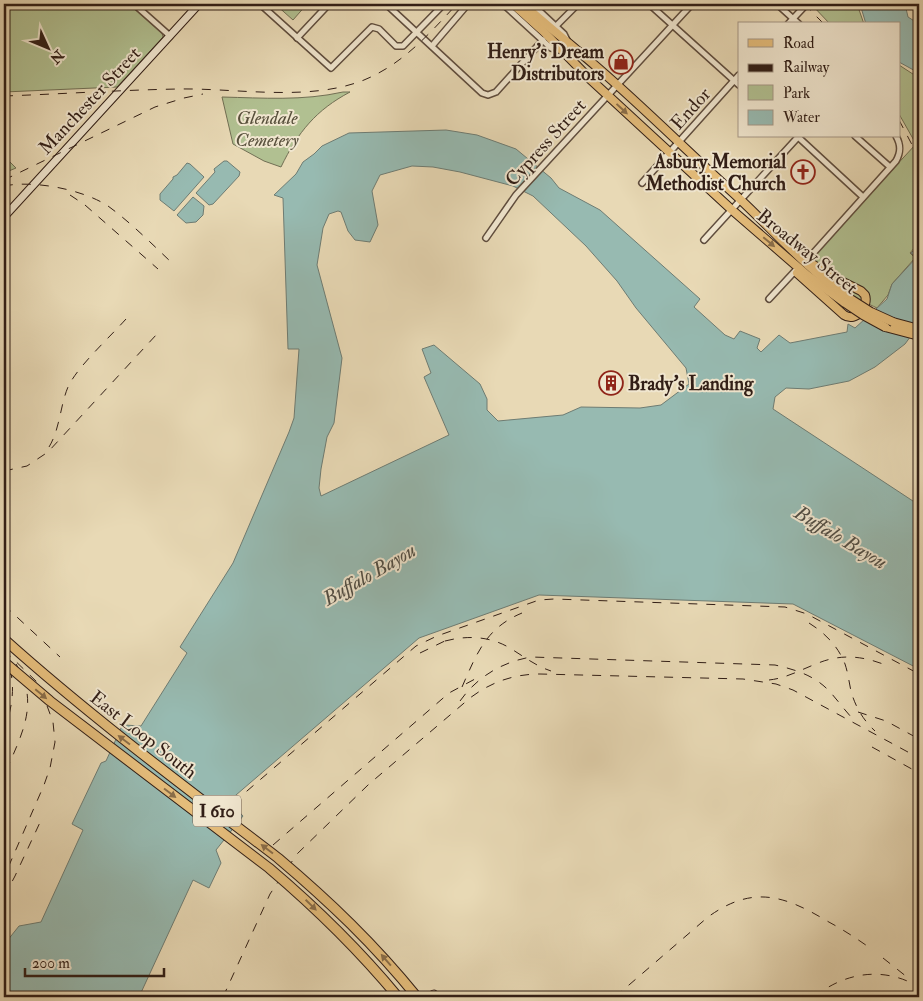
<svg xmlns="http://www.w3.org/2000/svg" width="923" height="1001" font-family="'IM FELL Double Pica',serif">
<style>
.green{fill:#b1c091;stroke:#716f54}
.water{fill:#97bab1;stroke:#6e7c73;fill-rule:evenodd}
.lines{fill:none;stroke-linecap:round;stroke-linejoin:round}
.street-casing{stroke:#5f4d3e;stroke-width:8}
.secondary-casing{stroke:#311e16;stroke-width:9}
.primary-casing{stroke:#311e16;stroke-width:10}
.street{stroke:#f0e6cf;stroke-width:5}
.secondary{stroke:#f0e6cf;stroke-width:7}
.primary{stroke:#e4bc7a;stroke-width:8}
.rail{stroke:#311e16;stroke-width:1;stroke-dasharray:9 9;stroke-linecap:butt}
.primary-bridge-casing{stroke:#311e16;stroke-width:10;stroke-linecap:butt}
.highway-bridge-casing{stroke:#311e16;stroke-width:11;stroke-linecap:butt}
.primary-bridge{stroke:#e4bc7a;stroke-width:8}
.highway-bridge{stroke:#e4bc7a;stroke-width:9}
.oneway{fill:#8a6d48}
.labels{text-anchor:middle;stroke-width:4;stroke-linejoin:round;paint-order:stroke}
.shield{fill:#f0e6cf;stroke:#6a5a4e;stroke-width:1}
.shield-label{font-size:18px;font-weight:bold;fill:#311e16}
.poi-label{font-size:19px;font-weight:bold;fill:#311e16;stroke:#f0e6cf;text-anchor:end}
.street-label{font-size:19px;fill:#311e16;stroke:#f0e6cf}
.park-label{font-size:19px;font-style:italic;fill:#574f3b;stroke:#f0e6cf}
.water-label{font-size:20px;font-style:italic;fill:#504d44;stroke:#f0e6cf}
</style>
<rect width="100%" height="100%" fill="#e8d9b5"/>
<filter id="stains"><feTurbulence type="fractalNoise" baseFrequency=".004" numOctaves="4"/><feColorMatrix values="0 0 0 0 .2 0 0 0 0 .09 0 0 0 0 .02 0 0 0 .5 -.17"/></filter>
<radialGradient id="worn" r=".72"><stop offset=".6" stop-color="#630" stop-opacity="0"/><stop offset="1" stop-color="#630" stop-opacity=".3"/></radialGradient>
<!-- green -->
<g class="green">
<path d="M4 4H129L162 33 163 37 117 87 4 92Z"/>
<path d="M275 4H307L293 20Z"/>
<path d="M811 4H857L864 24H830Z"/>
<path d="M899 65 919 78V240H917L915 247 910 253 915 258 892 284 888 295 877 308C860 300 807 275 816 252L916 144 899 114Z"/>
<path d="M343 92H350C316 110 298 132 281 167L264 161 233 144 222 97C263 98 303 101 343 92Z"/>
<path d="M4 156 16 168 4 173Z"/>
</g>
<!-- water -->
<g class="water">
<path d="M860 4H905L908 17 919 24V73L899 62V24H866Z"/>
<path d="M446 130 477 135 516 149 551 178 559 188 600 210 700 299 694 307 725 335 734 339 740 331 760 339 757 348 761 352 779 335 790 343 847 332 848 324 855 328 887 299 892 284 916 258 911 253 919 245V325L905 344 875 367 849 381 809 389 786 388 775 397 773 409 919 505V669L793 604 539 595 419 638 229 801 243 816 216 850 221 863 209 888 193 880 139 997H4V955L7 941 19 926 41 922 83 830 72 824 101 763 106 761 122 726 124 725 141 726 187 653 180 647 233 563 289 432 294 418 299 349H288L283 198 274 195 296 174 303 162 314 154 322 146 349 133ZM412 166 433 167 460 172 513 186 533 196 586 246 617 281 636 308 686 368 689 384 661 405 640 408 581 407 563 415 498 421 487 410V399L480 384 434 345 422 349 431 373 424 377 449 435 321 496 319 488 321 469 327 437 334 423 342 358 317 265 323 228 329 214 338 211 341 212 348 231 355 240 370 242 378 225 372 191 380 175Z"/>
<path d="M224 161H227L240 172 239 176 213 204 209 205 196 193 215 172 214 169Z"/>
<path d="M187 163 190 164 204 177 174 211 160 200V194L173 179V177L177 175Z"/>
<path d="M193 197 204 206 203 215 196 222 186 223 177 215Z"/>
</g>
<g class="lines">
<!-- street casing -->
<g class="street-casing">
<g id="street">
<path d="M134 4 170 36"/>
<path d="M260 4 331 68 372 27 379 29 396 46H403L444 4"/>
<path d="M386 4 482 93 488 95 496 92 543 40"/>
<path d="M503 4 551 48 560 50"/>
<path d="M532 4 564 34 567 40"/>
<path d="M649 4 739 85"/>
<path d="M777 4 799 24"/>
<path d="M788 24 804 7"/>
<path d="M556 26 578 4"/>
<path d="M297 38 329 4"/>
<path d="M432 46 468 4"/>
<path d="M797 136 863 197"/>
<path d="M855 136 890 167"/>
<path d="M642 183 739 75"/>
<path d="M486 238 516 195 692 4"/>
<path d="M704 240 799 136"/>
<path d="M808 259 896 161C901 152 901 145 896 136"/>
<path d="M769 299 795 271"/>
</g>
</g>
<!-- secondary casing -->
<g class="secondary-casing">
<g id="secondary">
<path d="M4 217 199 4"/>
<path d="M428 997 434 994 438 997"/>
</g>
</g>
<!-- primary casing -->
<g class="primary-casing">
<g id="primary">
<path d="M513 4 543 31 590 79 732 210 807 275 845 303"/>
<path d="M523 4C547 26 573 46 598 68 643 107 685 149 729 189 769 225 804 267 849 298"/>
<path d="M797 273 844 315C856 323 869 306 865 295L861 291 831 276 812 264"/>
<path d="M893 322 919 329"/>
<path d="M885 327 919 336"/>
</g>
</g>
<!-- street -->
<use href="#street" class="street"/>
<!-- secondary -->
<use href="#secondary" class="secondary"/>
<!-- primary -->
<use href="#primary" class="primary"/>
<!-- rail -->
<g class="rail">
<path d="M804 4 824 24"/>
<path d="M4 96C62 94 120 90 179 89 237 88 309 102 364 80 403 64 429 34 457 4"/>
<path d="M899 120 919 158"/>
<path d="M4 180 155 107 184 98 203 94"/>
<path d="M4 186C33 180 82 189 108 206 130 222 151 243 171 262"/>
<path d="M70 195 85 205 158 269"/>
<path d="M49 447C60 429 60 406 68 387 77 367 110 337 126 319"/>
<path d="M4 471 27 466 48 452 157 334"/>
<path d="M4 605 60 657"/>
<path d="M809 623C825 633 838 646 845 664 848 673 849 682 851 691 855 706 863 720 875 731"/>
<path d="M445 641C468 635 492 636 513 650 526 658 536 666 551 671"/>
<path d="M4 650 39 684 53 722 55 742 50 768 44 785 4 877"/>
<path d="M420 653 451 638"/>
<path d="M769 680C787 678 800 670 816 664 841 653 864 656 888 666"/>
<path d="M462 687C477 653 486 628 522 613"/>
<path d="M460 701C477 677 502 662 531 657L775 665C797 670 816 676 831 693 839 702 846 712 854 720"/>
<path d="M858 712 886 721 919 739"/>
<path d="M4 731C13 707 17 679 5 656"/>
<path d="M872 747 919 773"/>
<path d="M6 771C22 734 40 702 16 664"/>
<path d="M233 803 416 646 437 636 539 600 554 599 785 607 807 614 919 674"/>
<path d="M273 845 449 693 475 679"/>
<path d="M4 897 15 876 43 816"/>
<path d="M883 958 907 977"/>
<path d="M223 997 270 894 297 854 368 785 470 698C491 682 514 674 540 674L743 679 776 684 793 690 919 758"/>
<path d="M615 997 708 917C752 885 784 895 827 921 842 929 856 938 870 948"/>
<path d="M814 997C845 972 884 966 919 987"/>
</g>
<!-- primary-bridge casing -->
<g class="primary-bridge-casing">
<g id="primary-bridge">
<path d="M849 298 871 312 893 322"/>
<path d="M845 303 863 315 885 327"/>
</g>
</g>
<!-- highway-bridge casing -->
<g class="highway-bridge-casing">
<g id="highway-bridge">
<path d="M4 639C91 717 185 787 278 858 330 902 374 944 417 997"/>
<path d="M4 662 50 701 269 868C315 907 359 950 398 997"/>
</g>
</g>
<!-- primary-bridge -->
<use href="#primary-bridge" class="primary-bridge"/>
<!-- highway-bridge -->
<use href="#highway-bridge" class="highway-bridge"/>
</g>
<!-- one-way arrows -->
<defs><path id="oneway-solid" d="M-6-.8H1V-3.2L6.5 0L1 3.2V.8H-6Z" transform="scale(1.25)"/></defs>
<g class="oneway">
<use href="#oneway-solid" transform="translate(622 109) rotate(43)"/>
<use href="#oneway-solid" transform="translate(769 242) rotate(40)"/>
<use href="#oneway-solid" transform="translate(41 694) rotate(40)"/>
<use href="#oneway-solid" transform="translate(124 740) rotate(-143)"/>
<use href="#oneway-solid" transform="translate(170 793) rotate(37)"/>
<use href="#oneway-solid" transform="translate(267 849) rotate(-143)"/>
<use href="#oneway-solid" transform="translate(311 905) rotate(44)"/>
<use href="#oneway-solid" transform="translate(386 960) rotate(-131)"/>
</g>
<!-- icons -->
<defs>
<g id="shop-ring" transform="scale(1.25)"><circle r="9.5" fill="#f0e6cf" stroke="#8f2418" stroke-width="1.5"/><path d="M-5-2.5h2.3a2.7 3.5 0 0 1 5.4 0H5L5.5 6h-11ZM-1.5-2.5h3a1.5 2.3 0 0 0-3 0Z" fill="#8f2418"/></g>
<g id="church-ring" transform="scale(1.25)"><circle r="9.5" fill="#f0e6cf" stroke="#8f2418" stroke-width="1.5"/><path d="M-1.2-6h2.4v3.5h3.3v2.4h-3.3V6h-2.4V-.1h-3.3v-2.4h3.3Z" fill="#8f2418"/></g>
<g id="building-ring" transform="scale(1.25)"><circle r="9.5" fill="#f0e6cf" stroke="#8f2418" stroke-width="1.5"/><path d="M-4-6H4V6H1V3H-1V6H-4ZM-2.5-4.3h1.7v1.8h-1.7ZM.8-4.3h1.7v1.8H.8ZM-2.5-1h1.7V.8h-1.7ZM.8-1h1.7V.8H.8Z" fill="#8f2418"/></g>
</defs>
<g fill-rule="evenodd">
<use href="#shop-ring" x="621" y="62"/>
<use href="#church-ring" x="803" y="172"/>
<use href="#building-ring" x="611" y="383"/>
</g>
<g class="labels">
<!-- shield labels -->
<rect class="shield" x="193" y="795.5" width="48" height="31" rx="4"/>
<g class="shield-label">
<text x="217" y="817">I 610</text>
</g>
<!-- poi labels -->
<g class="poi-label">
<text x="604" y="58">Henry's Dream<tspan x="604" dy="22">Distributors</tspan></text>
<text x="786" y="168">Asbury Memorial<tspan x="786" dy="22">Methodist Church</tspan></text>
<text x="628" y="390" text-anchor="start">Brady’s Landing</text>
</g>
<!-- street labels -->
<g class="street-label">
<text transform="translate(89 100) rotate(-47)" y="7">Manchester Street</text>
<text transform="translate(690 108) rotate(-48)" y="7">Endor</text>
<text transform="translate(545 142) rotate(-48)" y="7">Cypress Street</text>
<text transform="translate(808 251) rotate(39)" y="7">Broadway Street</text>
<text transform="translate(144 734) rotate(38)" y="7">East Loop South</text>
</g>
<!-- park labels -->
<g class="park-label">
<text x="267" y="124">Glendale<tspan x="267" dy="22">Cemetery</tspan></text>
</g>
<!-- water labels -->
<g class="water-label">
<text transform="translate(841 537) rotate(31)" y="7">Buffalo Bayou</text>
<text transform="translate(369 574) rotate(-30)" y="7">Buffalo Bayou</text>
</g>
</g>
<!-- margin -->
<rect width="923" height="1001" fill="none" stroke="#e8d9b5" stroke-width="20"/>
<rect x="5" y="5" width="913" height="991" fill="none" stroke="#311e16" stroke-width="2.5"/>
<rect x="10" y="10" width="903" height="981" fill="none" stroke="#311e16"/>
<!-- legend -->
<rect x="738" y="22" width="162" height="115" fill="#f0e6cf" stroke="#a49685"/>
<rect x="748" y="39" width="25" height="8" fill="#e4bc7a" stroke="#a49685"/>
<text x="783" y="48" font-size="15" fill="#311e16">Road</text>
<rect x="748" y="64" width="25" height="8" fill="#311e16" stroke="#a49685"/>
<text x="783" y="72" font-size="15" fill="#311e16">Railway</text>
<rect x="748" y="85" width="25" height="15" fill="#b1c091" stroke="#a49685"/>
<text x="783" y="98" font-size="15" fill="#311e16">Park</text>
<rect x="748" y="110" width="25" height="15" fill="#97bab1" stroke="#a49685"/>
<text x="783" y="122" font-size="15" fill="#311e16">Water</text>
<!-- north arrow -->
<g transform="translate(48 48) rotate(134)" stroke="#f0e6cf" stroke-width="4" paint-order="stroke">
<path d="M0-4L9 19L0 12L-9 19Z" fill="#311e16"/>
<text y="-8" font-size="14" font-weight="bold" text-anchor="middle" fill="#311e16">N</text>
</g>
<!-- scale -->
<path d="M25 968v8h139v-8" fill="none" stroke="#311e16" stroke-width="2.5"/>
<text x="32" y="968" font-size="15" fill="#311e16" stroke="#f0e6cf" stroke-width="4" paint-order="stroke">200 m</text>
<rect width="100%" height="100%" filter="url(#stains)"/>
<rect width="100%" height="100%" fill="url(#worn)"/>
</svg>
